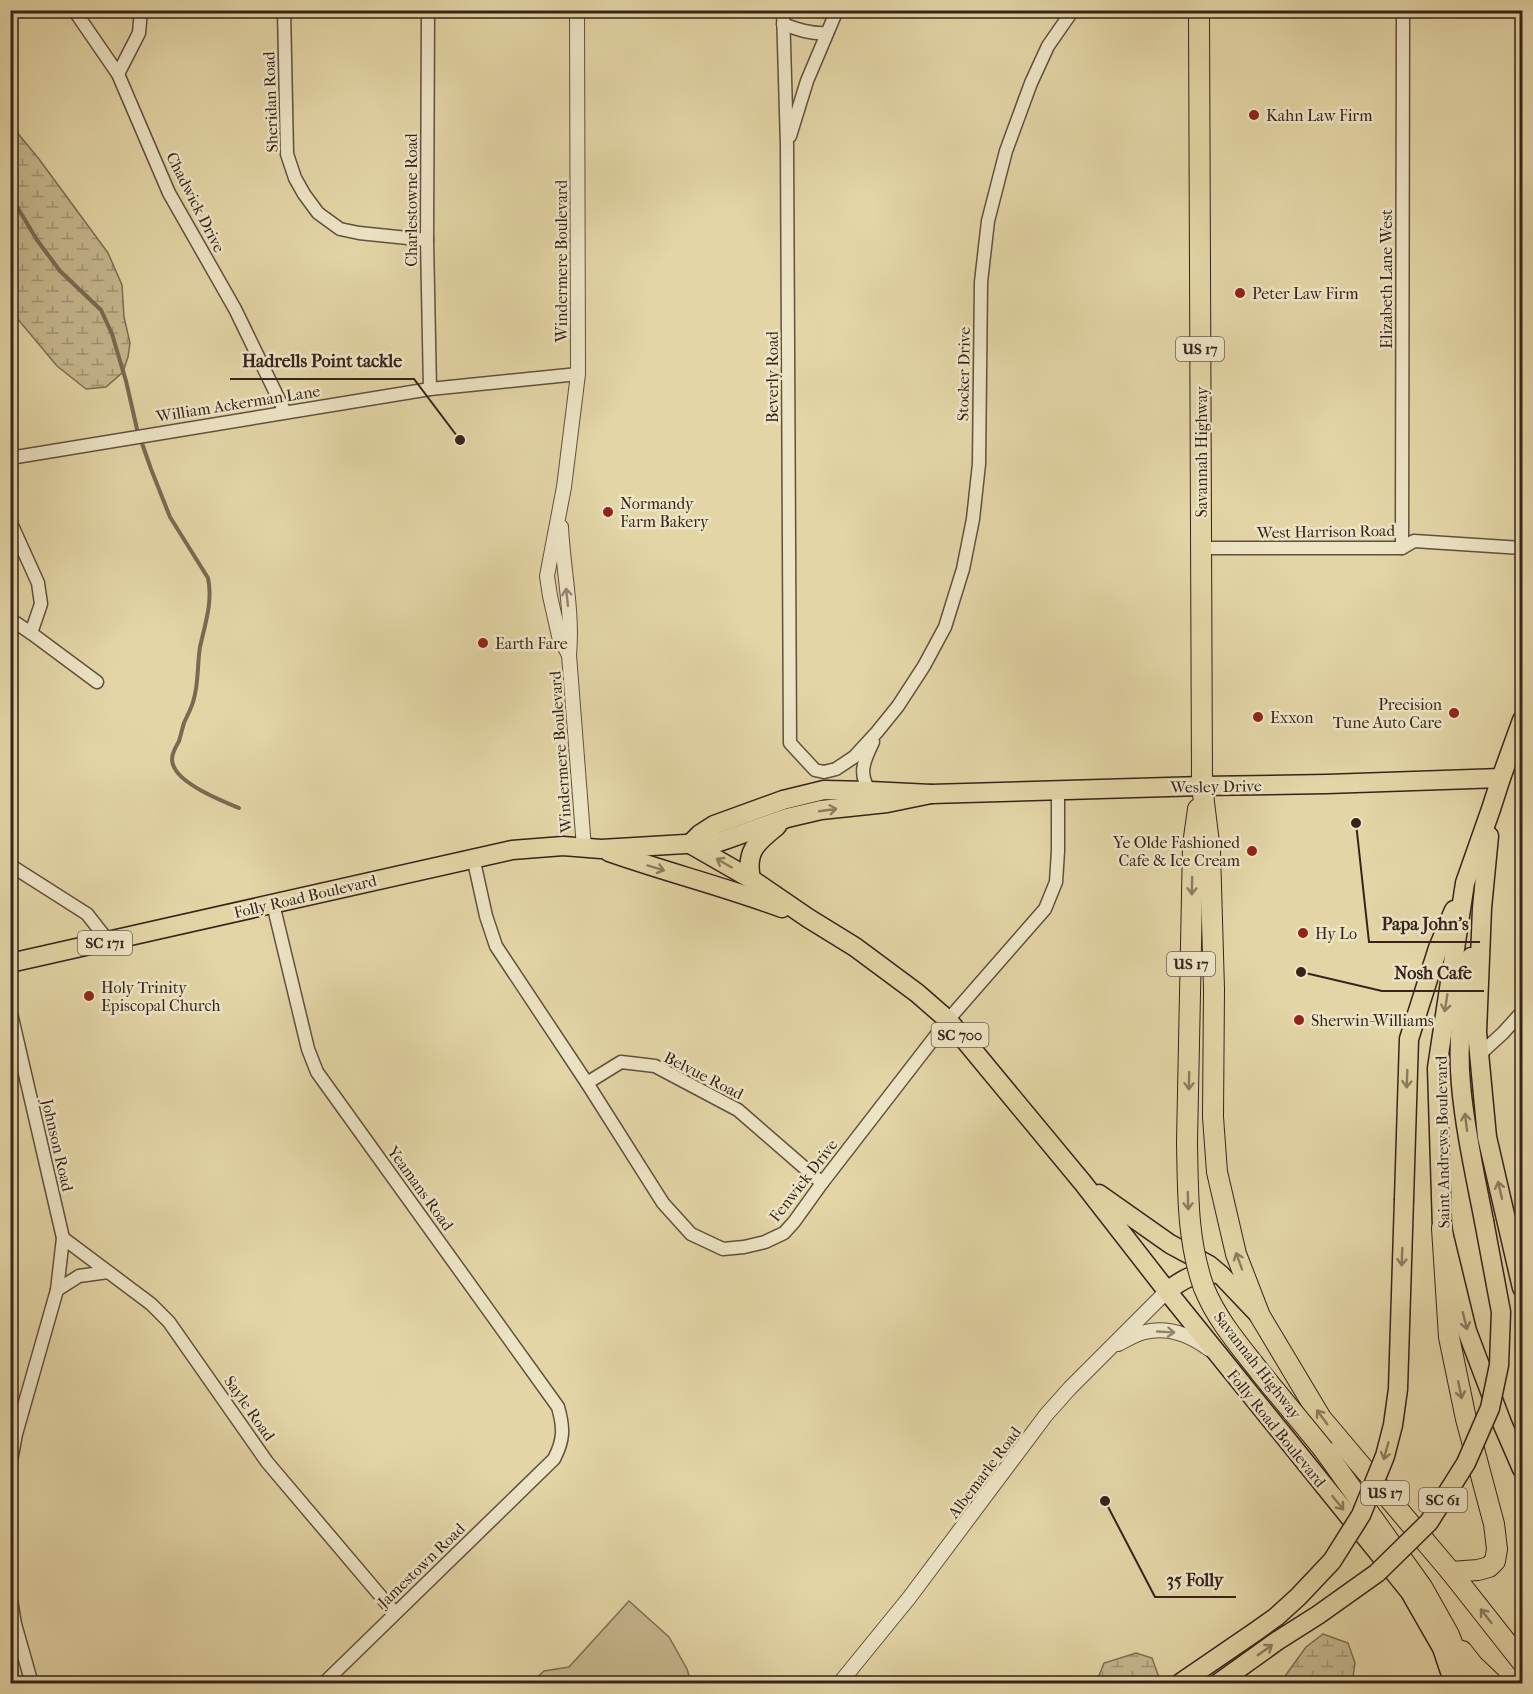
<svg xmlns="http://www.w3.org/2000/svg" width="1533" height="1694" font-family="'IM FELL French Canon',serif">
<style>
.wetland{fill:url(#wetland-marsh);stroke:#7e6d54;stroke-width:1.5}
.pitch{fill:#c6b78e;stroke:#7e6d54;stroke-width:1.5}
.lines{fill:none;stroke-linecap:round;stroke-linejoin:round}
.stream{stroke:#7b6952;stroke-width:4}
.minor-casing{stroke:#62503e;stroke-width:15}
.tertiary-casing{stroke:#62503e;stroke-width:16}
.primary-casing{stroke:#37231b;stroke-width:21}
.trunk-casing{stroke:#37231b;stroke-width:22}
.minor{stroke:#ede4c5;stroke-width:12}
.tertiary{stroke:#ede4c5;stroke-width:14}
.primary{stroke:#e3d5a6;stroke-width:18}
.trunk{stroke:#e3d5a6;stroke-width:20}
.primary-bridge-casing{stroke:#37231b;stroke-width:21;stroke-linecap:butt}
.trunk-bridge-casing{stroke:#37231b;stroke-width:22;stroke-linecap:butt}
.primary-bridge{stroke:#e3d5a6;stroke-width:18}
.trunk-bridge{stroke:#e3d5a6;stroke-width:20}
.oneway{stroke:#928470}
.oneway2{stroke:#8d7c60}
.poi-dot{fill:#8f2418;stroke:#ede4c5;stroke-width:2}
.labels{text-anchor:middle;stroke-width:5;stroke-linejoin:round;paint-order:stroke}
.shield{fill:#ede4c5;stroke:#6e5d4e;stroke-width:1.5}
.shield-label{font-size:15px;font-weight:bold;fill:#37231b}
.street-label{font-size:16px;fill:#37231b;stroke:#ede4c5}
.poi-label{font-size:16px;fill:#37231b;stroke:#ede4c5;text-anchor:start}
.leader{fill:none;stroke:#37231b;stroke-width:2}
.callout-dot{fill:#37231b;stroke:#ede4c5;stroke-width:2}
.callout-label{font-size:18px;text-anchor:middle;font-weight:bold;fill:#37231b;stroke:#ede4c5;stroke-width:5;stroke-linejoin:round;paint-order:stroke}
</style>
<defs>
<pattern id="wetland-marsh" width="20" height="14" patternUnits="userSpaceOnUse" patternTransform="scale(1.5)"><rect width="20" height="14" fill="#c6b78e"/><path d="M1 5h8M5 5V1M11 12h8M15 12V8" fill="none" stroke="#a29473"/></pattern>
</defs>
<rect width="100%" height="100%" fill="#e3d5a6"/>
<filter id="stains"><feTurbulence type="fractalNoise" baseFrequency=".00333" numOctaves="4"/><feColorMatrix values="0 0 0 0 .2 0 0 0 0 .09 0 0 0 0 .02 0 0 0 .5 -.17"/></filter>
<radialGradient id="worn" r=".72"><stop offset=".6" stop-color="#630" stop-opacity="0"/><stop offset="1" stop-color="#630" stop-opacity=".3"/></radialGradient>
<!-- wetland -->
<g class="wetland">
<path d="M11 125 39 159 108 253 122 285 124 317 130 343 128 357 123 372 106 387 86 389 57 366 11 311Z"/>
<path d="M1323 1634 1348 1643 1355 1663 1352 1683H1280L1306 1647Z"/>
<path d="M1136 1653 1152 1658 1161 1683H1096L1104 1663Z"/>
</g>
<!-- pitch -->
<path class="pitch" d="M629 1601 669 1637 687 1669 691 1683H531L544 1671 569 1667Z"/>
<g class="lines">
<!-- stream -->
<path class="stream" d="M10 195 37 240 60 271 101 310 112 334 126 381 137 429 151 469 170 517 208 578C213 602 205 624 200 647 197 665 199 684 193 702 191 709 187 716 184 723 182 729 181 735 179 741 175 749 169 757 174 767 182 785 222 801 239 808"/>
<!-- minor casing -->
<g class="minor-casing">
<g id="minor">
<path d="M74 10 118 74 169 193 235 309 285 412"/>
<path d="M284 10 287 154 295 178 304 194 318 213 340 229 359 233 427 240"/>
<path d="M428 10 427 240 430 389"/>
<path d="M783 10 787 146 790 743 815 770 824 772 836 769 854 757 877 732 898 706 924 666 945 627 963 569 973 519 979 464 981 282 988 221 1006 151 1031 83 1048 46 1073 10"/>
<path d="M783 24C799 30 811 34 827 33"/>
<path d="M118 74 139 33 141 10"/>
<path d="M790 136 807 81 837 10"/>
<path d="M10 458 430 389 578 374"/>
<path d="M10 521 38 583 41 604 31 633"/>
<path d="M1201 548H1402L1414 541 1522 548"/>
<path d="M1402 548 1403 10"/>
<path d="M10 619 31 633 97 682"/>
<path d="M870 791C857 773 865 759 873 742"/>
<path d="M473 857 486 916 496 946 587 1083 663 1203 691 1234 723 1249 744 1247 765 1242 784 1233 794 1222 822 1183 948 1020 1045 909 1056 882 1058 851V790"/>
<path d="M10 865 87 914 109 942"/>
<path d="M273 904 308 1049 317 1072 558 1407C564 1428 564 1440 554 1459L323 1684"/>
<path d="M10 1009 63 1238 57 1290 16 1434 10 1466"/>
<path d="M1479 1055 1503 1033 1522 1012"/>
<path d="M587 1083 621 1062 655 1066 738 1110 822 1183"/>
<path d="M63 1238 151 1304 169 1322 267 1462 395 1613"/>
<path d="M57 1290 79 1276 108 1272"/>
<path d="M10 1594 15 1624 32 1684"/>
</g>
</g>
<!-- tertiary casing -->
<g class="tertiary-casing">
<g id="tertiary">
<path d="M561 527C563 569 573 612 569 655L584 848"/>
<path d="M569 655 559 636 550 596 547 576 564 487 578 374 577 10"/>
<path d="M1118 1344C1126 1340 1136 1334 1145 1332 1169 1326 1190 1335 1209 1349"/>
<path d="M839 1684 909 1598 1046 1415 1070 1388 1167 1291"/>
</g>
</g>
<!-- primary casing -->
<g class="primary-casing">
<g id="primary">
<path d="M1522 720 1501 778 1491 809 1465 883 1437 1068 1442 1228 1467 1331 1502 1423 1522 1469"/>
<path d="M1489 836 1482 908 1477 1032 1487 1137 1522 1288"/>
<path d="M690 844 751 879 808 918 855 947 917 993 948 1020 1083 1183 1167 1291 1410 1592 1442 1648 1454 1684"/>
<path d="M690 844 700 834 714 825 783 800 824 790 870 791 931 794 1202 786 1327 784 1501 778"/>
<path d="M609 852C666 872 725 887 782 908"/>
<path d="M751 879C745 851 757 842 777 826"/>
<path d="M1471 957C1462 998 1457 1042 1461 1085 1465 1130 1475 1175 1484 1221"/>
<path d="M10 963 512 850 563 846 601 849 719 842 787 818 821 810 887 803 931 794"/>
<path d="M1099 1194 1170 1244 1209 1265 1221 1275 1260 1316"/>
<path d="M1404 1199 1409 1039 1438 948 1454 910"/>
<path d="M1167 1291C1182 1280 1194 1272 1213 1274"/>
</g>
</g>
<!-- trunk casing -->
<g class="trunk-casing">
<g id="trunk">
<path d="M1199 10 1202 786 1210 851 1214 989 1213 1117 1217 1172 1236 1254 1260 1316 1321 1418 1451 1572 1522 1662"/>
<path d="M1187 1142 1193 845 1198 809"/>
<path d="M1442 1228 1449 1337 1466 1419 1494 1524 1497 1549 1495 1561 1489 1567 1478 1570 1451 1572"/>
<path d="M1324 1450 1422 1587 1449 1635 1468 1684"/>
<path d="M1462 1651 1473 1665 1493 1684"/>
</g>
</g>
<!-- minor -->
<use href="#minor" class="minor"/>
<!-- tertiary -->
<use href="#tertiary" class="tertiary"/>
<!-- primary -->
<use href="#primary" class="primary"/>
<!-- trunk -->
<use href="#trunk" class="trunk"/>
<!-- primary-bridge casing -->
<g class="primary-bridge-casing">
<g id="primary-bridge">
<path d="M1179 1684 1255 1632 1276 1617 1298 1597 1332 1561 1361 1515 1385 1456 1393 1425 1398 1389 1404 1199"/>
<path d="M1217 1684 1277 1641 1318 1615 1377 1573 1429 1522 1466 1463 1490 1408 1499 1365 1501 1312 1484 1221"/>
</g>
</g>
<!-- trunk-bridge casing -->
<g class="trunk-bridge-casing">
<path id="trunk-bridge" d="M1187 1142C1188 1192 1187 1241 1204 1288 1217 1320 1239 1345 1260 1372 1281 1398 1303 1424 1324 1450"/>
</g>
<!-- primary-bridge -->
<use href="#primary-bridge" class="primary-bridge"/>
<!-- trunk-bridge -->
<use href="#trunk-bridge" class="trunk-bridge"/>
</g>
<!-- one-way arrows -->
<defs><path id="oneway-shaft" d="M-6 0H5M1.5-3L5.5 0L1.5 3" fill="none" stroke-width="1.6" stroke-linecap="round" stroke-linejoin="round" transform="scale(1.5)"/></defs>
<g class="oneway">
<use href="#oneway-shaft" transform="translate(567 597) rotate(-96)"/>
<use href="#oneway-shaft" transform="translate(1166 1332) rotate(3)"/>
</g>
<g class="oneway2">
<use href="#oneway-shaft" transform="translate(828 810) rotate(-8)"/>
<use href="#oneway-shaft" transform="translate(724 863) rotate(-150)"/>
<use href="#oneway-shaft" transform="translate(656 868) rotate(17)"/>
<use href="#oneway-shaft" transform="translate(1192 886) rotate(91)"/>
<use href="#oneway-shaft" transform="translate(1446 1003) rotate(99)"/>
<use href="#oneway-shaft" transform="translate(1407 1079) rotate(92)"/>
<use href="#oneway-shaft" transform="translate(1189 1081) rotate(91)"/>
<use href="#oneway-shaft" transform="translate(1466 1122) rotate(-97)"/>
<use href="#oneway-shaft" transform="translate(1500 1190) rotate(-103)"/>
<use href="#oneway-shaft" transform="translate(1188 1201) rotate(89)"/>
<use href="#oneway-shaft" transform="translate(1402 1257) rotate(92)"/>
<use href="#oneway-shaft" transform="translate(1239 1261) rotate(-110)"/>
<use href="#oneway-shaft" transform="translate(1465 1321) rotate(76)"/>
<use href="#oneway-shaft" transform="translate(1460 1390) rotate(78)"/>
<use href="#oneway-shaft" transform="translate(1322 1417) rotate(-126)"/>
<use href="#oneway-shaft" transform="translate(1386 1451) rotate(106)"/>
<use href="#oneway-shaft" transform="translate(1338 1503) rotate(51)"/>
<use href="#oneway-shaft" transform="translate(1486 1616) rotate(-128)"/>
<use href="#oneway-shaft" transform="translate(1265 1650) rotate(-35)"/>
</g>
<!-- markers -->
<g class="poi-dot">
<circle cx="1254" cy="115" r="6"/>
<circle cx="1240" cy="293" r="6"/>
<circle cx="608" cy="512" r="6"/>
<circle cx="483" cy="643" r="6"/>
<circle cx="1454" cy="713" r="6"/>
<circle cx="1258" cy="717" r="6"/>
<circle cx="1252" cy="851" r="6"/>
<circle cx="1303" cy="933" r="6"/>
<circle cx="89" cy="996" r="6"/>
<circle cx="1299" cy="1020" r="6"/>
</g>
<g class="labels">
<!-- shield labels -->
<g class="shield">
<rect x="1176" y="337" width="48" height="24" rx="4.5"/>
<rect x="78" y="931" width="54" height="24" rx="4.5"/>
<rect x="1167" y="952" width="48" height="24" rx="4.5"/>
<rect x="931.5" y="1023" width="57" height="24" rx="4.5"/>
<rect x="1361" y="1481" width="48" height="24" rx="4.5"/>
<rect x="1419" y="1488" width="48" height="24" rx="4.5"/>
</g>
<g class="shield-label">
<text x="1200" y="354">US 17</text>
<text x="105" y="948">SC 171</text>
<text x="1191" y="969">US 17</text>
<text x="960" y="1040">SC 700</text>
<text x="1385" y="1498">US 17</text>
<text x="1443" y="1505">SC 61</text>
</g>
<!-- street labels -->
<g class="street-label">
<text transform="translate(270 102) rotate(-92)" y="6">Sheridan Road</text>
<text transform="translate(411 200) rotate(-90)" y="6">Charlestowne Road</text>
<text transform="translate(196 202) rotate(63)" y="6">Chadwick Drive</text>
<text transform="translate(561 261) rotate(-90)" y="6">Windermere Boulevard</text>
<text transform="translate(1386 279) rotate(-90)" y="6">Elizabeth Lane West</text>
<text transform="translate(963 374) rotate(-89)" y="6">Stocker Drive</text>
<text transform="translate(772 377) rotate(-90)" y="6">Beverly Road</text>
<text transform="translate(238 403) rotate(-9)" y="6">William Ackerman Lane</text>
<text transform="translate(1201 452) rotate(-90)" y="6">Savannah Highway</text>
<text transform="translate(1326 531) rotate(-1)" y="6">West Harrison Road</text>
<text transform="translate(560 752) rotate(-94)" y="6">Windermere Boulevard</text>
<text transform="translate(1216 786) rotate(-1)" y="6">Wesley Drive</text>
<text transform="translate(305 896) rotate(-13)" y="6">Folly Road Boulevard</text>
<text transform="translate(704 1075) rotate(27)" y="6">Belvue Road</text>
<text transform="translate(1442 1142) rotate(-91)" y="6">Saint Andrews Boulevard</text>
<text transform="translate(58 1145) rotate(77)" y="6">Johnson Road</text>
<text transform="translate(803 1180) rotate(-52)" y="6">Fenwick Drive</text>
<text transform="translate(421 1188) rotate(54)" y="6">Yeamans Road</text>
<text transform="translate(1258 1365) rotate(52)" y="6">Savannah Highway</text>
<text transform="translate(250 1408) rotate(55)" y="6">Sayle Road</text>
<text transform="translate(1277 1428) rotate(51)" y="6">Folly Road Boulevard</text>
<text transform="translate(984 1472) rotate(-53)" y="6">Albemarle Road</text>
<text transform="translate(421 1565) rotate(-44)" y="6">Jamestown Road</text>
</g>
<!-- poi labels -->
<g class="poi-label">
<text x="1266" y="121">Kahn Law Firm</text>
<text x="1252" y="299">Peter Law Firm</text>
<text x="620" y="509">Normandy<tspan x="620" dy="18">Farm Bakery</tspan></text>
<text x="495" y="649">Earth Fare</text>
<text x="1442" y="710" text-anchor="end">Precision<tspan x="1442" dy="18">Tune Auto Care</tspan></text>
<text x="1270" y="723">Exxon</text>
<text x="1240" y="848" text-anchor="end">Ye Olde Fashioned<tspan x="1240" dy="18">Cafe &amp; Ice Cream</tspan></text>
<text x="1315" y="939">Hy Lo</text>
<text x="101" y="993">Holy Trinity<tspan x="101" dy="18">Episcopal Church</tspan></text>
<text x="1311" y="1026">Sherwin-Williams</text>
</g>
</g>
<!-- callouts -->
<path class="leader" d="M460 440L414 379H230M1356 823L1369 942H1480M1301 972L1382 991H1484M1105 1501L1155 1597H1236"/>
<g class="callout-dot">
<circle cx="460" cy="440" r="6"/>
<circle cx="1356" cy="823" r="6"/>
<circle cx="1301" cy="972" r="6"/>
<circle cx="1105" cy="1501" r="6"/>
</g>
<g class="callout-label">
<text x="322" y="367">Hadrells Point tackle</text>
<text x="1425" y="930">Papa John's</text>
<text x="1433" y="979">Nosh Cafe</text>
<text x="1195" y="1586">35 Folly</text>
</g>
<!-- margin -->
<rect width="1533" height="1694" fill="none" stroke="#e3d5a6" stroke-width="36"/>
<rect x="12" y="12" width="1509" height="1670" fill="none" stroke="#37231b" stroke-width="3"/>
<rect x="18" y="18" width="1497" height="1658" fill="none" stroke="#37231b" stroke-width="1.5"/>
<rect width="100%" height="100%" filter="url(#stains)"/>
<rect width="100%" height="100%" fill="url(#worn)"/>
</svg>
